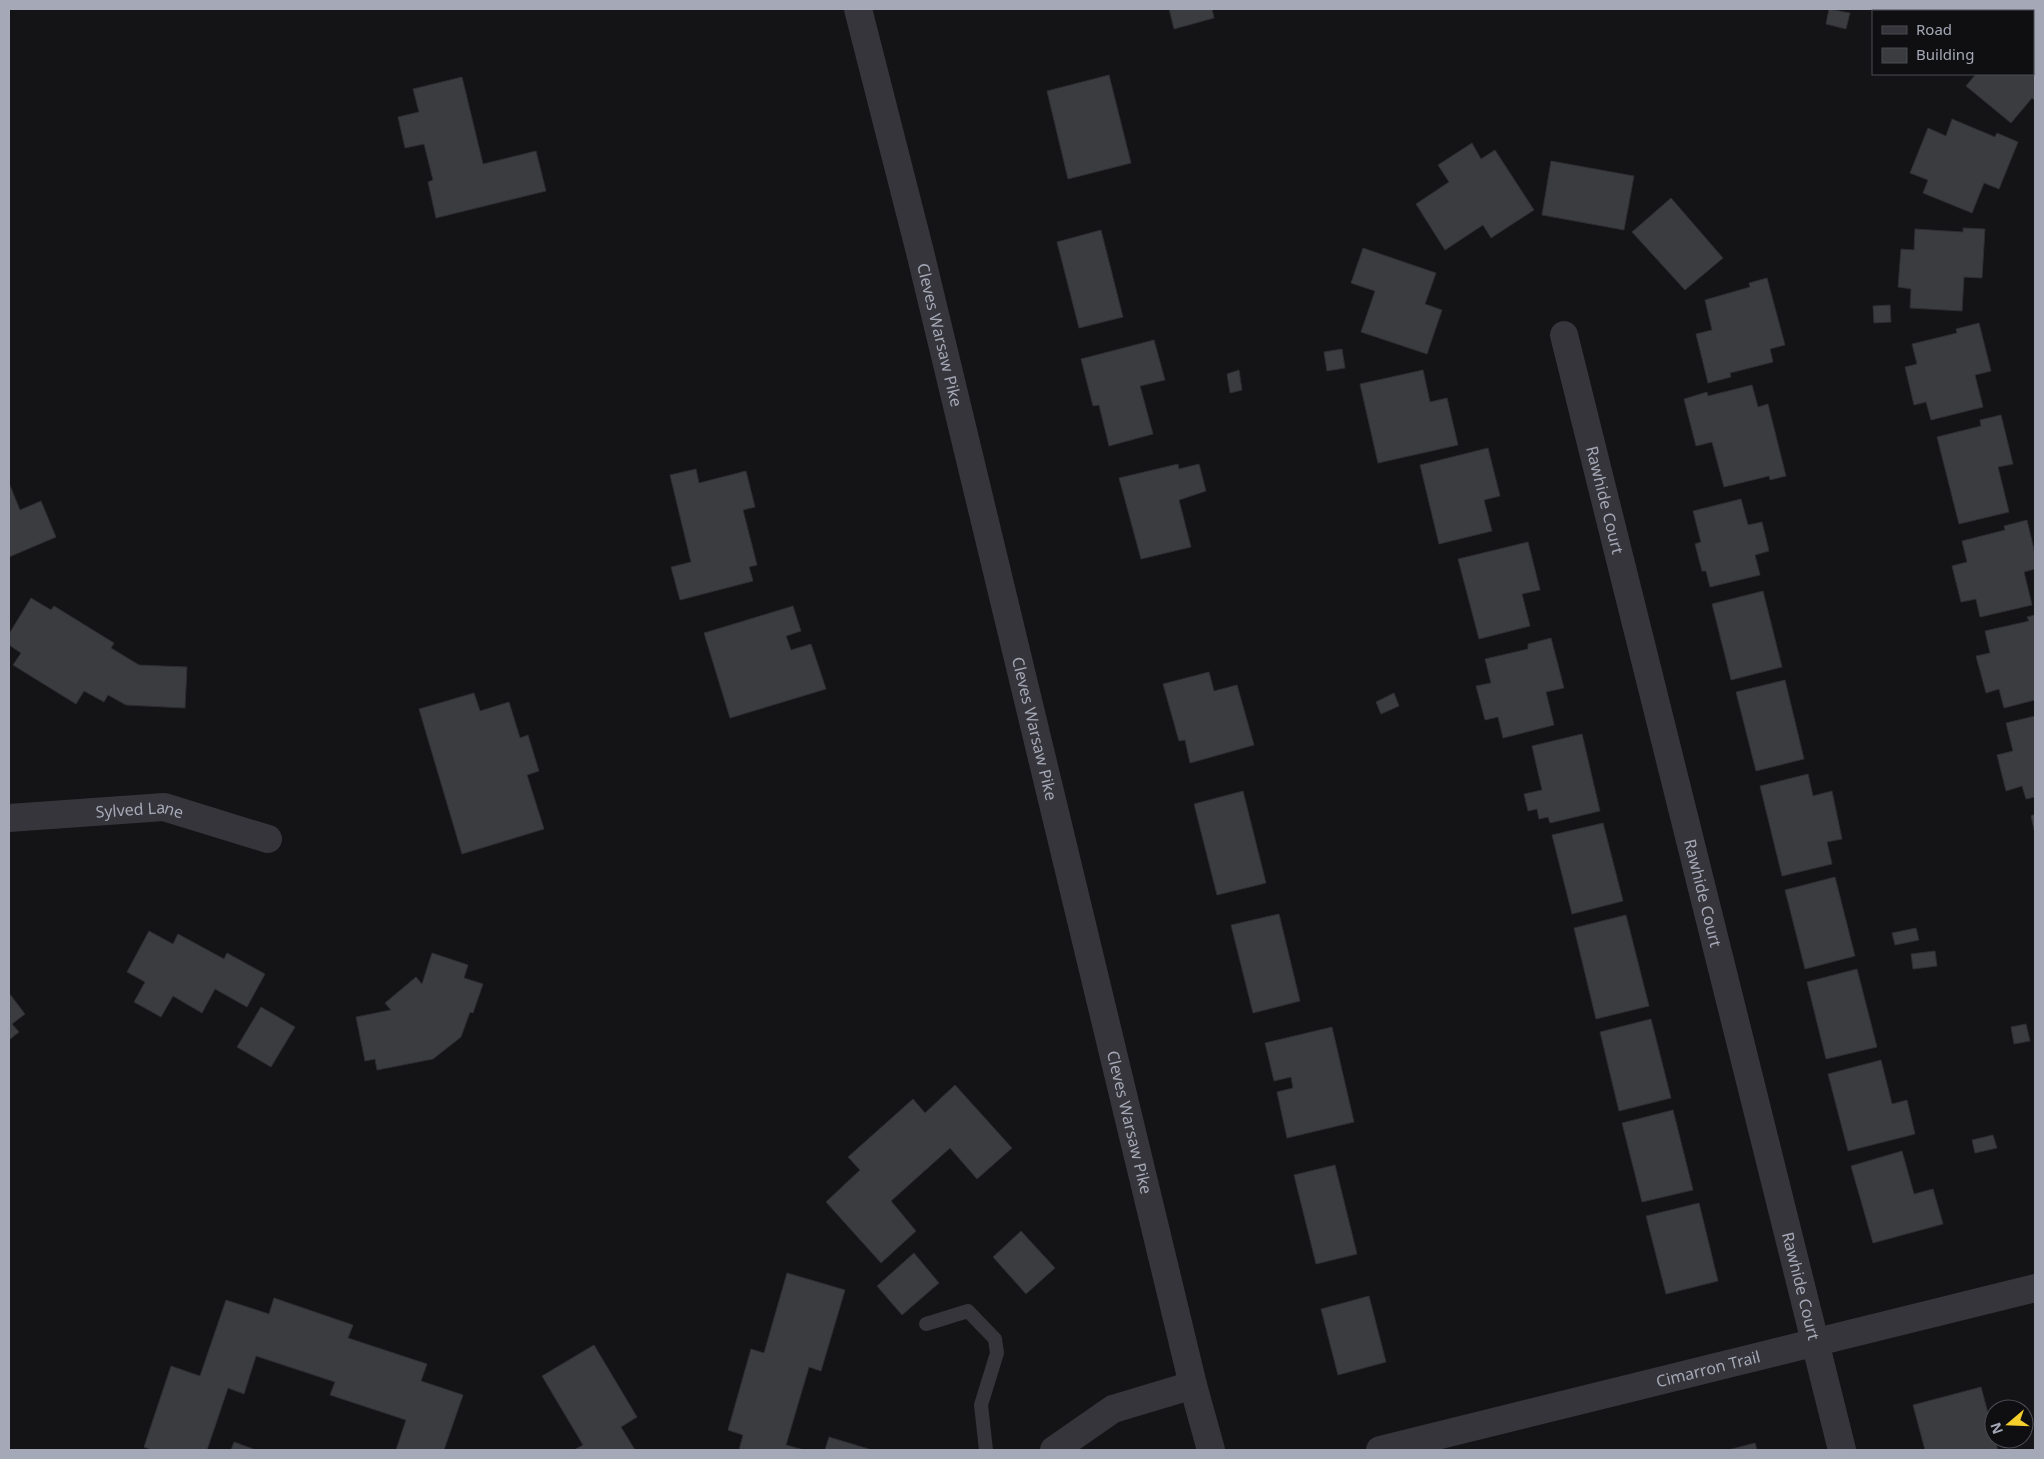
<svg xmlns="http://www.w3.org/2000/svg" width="2044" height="1459" font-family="'Noto Sans',sans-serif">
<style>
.building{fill:#3b3c40;stroke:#2e2e32}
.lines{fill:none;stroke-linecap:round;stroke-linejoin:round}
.service{stroke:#35353b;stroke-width:14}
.minor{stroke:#35353b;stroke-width:28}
.tertiary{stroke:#35353b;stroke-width:28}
.labels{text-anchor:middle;stroke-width:4;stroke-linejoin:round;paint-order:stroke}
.street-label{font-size:16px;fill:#a5a8b6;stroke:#0f0f11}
</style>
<rect width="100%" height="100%" fill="#141416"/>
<!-- building -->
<g class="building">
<path d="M1169 9H1212L1214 18 1174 29Z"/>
<path d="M1829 9 1850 13 1846 29 1826 24Z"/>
<path d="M2033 39 2035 41V101L2032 98 2011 123 1966 86 1976 74H2033Z"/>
<path d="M1109 75 1131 163 1068 179 1047 91Z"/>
<path d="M462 77 483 164 536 151 546 191 436 218 428 182 433 180 424 144 405 148 398 117 419 112 413 89Z"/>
<path d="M1952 119 1995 137 1997 133 2018 142 1999 189 1984 183 1972 213 1923 193 1928 180 1910 173 1928 128 1946 136Z"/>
<path d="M1472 143 1481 159 1495 150 1534 210 1491 238 1483 225 1445 250 1416 204 1449 182 1438 165Z"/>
<path d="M1551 161 1634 176 1624 230 1542 215Z"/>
<path d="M1671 198 1723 258 1685 290 1632 232Z"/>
<path d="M1963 228 1985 229 1982 278 1964 277 1962 311 1910 308 1911 289 1898 287 1901 249 1914 250 1915 229 1963 232Z"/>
<path d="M1101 230 1123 317 1079 328 1057 242Z"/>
<path d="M1363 248 1436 273 1425 304 1442 310 1427 354 1361 332 1375 291 1351 283Z"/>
<path d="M1767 278 1785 345 1770 349 1773 362 1730 373 1731 377 1708 383 1696 334 1712 330 1705 300 1750 287 1749 283Z"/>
<path d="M1890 305 1891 322 1874 323 1873 306Z"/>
<path d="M1979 323 1991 371 1975 375 1983 407 1931 420 1926 402 1914 405 1905 367 1917 364 1912 344 1957 333 1956 329Z"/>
<path d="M1154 340 1165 380 1140 386 1153 434 1109 446 1099 405 1093 406 1081 359Z"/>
<path d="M1342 349 1345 368 1327 371 1324 352Z"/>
<path d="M1239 370 1242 390 1230 393 1227 374Z"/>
<path d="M1423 370 1430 402 1447 398 1458 445 1378 463 1360 384Z"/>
<path d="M1752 385 1758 407 1768 404 1786 476 1770 480 1769 476 1724 487 1712 442 1696 446 1684 399 1707 392 1708 396Z"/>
<path d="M2001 415 2013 464 1998 467 2009 512 1959 524 1937 437 1981 426 1980 420Z"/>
<path d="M1488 448 1500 496 1484 500 1492 531 1439 544 1420 465Z"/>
<path d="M1178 464 1179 469 1199 464 1206 491 1179 500 1191 547 1141 559 1119 478Z"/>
<path d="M696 469 699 483 746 471 755 507 743 510 757 565 749 567 753 581 680 600 671 567 691 562 670 475Z"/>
<path d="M9 483 20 510 41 501 56 537 9 557Z"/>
<path d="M1741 499 1748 525 1762 522 1769 551 1755 555 1760 575 1710 587 1706 571H1702L1695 544 1701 542 1693 511Z"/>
<path d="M2027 520 2035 554V569L2024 572 2032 605 1980 617 1976 599 1961 602 1952 566 1967 562 1962 541 2005 530 2004 526Z"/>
<path d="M1528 542 1540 590 1522 594 1530 626 1479 639 1458 559Z"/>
<path d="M1763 591 1782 667 1731 680 1712 604Z"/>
<path d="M31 598 51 610 54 606 114 643 111 648 139 665 187 667 185 708 126 705 108 695 104 702 84 691 76 704 13 665 21 653 9 645V634Z"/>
<path d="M793 606 801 631 786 636 791 650 811 644 826 689 730 718 704 633Z"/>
<path d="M2035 615V700L2004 708 1999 689 1986 693 1976 656 1990 653 1985 631 2029 621 2027 617Z"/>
<path d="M1551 638 1564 688 1546 692 1554 725 1503 738 1498 717 1485 720 1476 686 1491 683 1485 659 1528 649V644Z"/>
<path d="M1209 672 1214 691 1237 685 1254 745 1190 763 1185 740 1179 741 1163 684Z"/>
<path d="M1785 680 1804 759 1756 771 1736 692Z"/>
<path d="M474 693 480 711 509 702 520 738 528 735 539 771 527 775 544 829 462 854 419 709Z"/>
<path d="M1394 693 1399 706 1381 714 1376 702Z"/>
<path d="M2035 716V797L2026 799 2022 786 2006 791 1997 755 2013 751 2006 723Z"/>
<path d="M1582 734 1600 811 1550 823 1548 817 1539 819 1537 809 1528 811 1524 794 1542 790 1532 746Z"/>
<path d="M1808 774 1813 796 1832 791 1842 839 1827 842 1832 864 1782 876 1760 786Z"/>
<path d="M1243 791 1266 883 1217 895 1194 804Z"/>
<path d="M2035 814V834L2031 816Z"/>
<path d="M1603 823 1623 901 1572 914 1552 835Z"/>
<path d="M1835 877 1855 956 1805 969 1785 890Z"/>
<path d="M1279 914 1300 1001 1253 1013 1231 925Z"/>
<path d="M1626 915 1649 1006 1596 1019 1574 928Z"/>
<path d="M1916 928 1919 940 1895 945 1892 933Z"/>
<path d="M149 931 173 944 178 934 224 959 227 953 265 974 247 1007 215 989 202 1013 173 996 161 1017 134 1002 145 982 127 972Z"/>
<path d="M1935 951 1937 966 1913 969 1911 954Z"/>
<path d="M432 953 468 965 464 978 483 984 473 1013 470 1012 461 1037 433 1059 377 1070 375 1059 365 1061 356 1017 391 1010 385 1003 416 977 422 984Z"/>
<path d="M1857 969 1877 1047 1826 1059 1807 982Z"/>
<path d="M9 993 25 1014 12 1024 19 1032 9 1040Z"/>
<path d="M261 1007 295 1027 271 1067 237 1047Z"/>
<path d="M1651 1019 1671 1098 1619 1111 1600 1032Z"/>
<path d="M2026 1024 2030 1041 2014 1044 2011 1027Z"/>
<path d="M1332 1027 1354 1122 1287 1138 1277 1092 1293 1088 1291 1077 1274 1081 1265 1043Z"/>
<path d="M1881 1060 1892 1104 1907 1100 1915 1134 1848 1151 1828 1074Z"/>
<path d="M955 1085 1012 1148 977 1179 950 1148 891 1201 916 1231 881 1263 826 1202 860 1170 848 1157 913 1099 925 1113Z"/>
<path d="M1673 1110 1693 1190 1642 1202 1622 1123Z"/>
<path d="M1993 1135 1997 1148 1975 1153 1972 1140Z"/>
<path d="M1902 1151 1914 1194 1933 1189 1943 1224 1873 1243 1851 1166Z"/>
<path d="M1335 1165 1357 1254 1316 1264 1294 1175Z"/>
<path d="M1699 1203 1718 1281 1666 1294 1646 1216Z"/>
<path d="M1021 1231 1055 1268 1026 1294 993 1257Z"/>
<path d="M914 1253 939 1283 902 1315 877 1286Z"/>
<path d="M787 1273 845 1290 821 1371 809 1367 786 1445 804 1450H739L743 1435 728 1430 751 1349 764 1353Z"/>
<path d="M1369 1296 1386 1362 1338 1375 1321 1309Z"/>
<path d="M274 1298 353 1325 348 1338 427 1364 421 1381 463 1395 444 1450H396L406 1420 330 1395 335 1382 256 1356 244 1394 228 1388 207 1450H152L144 1447 171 1366 200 1376 226 1300 269 1314Z"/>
<path d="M594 1345 637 1417 621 1427 635 1450H574L583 1445 542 1376Z"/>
<path d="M1981 1387 1998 1450H1925L1913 1405Z"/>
<path d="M829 1437 872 1450H825Z"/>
<path d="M234 1442 256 1450H231Z"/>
<path d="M1755 1443 1757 1450H1728Z"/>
</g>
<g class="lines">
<!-- service -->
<path class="service" d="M926 1324 968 1311 995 1339 997 1353 981 1405 986 1450"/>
<!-- minor -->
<g class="minor">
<path id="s1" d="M1564 335 1842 1450"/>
<path id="s2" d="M9 818 164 807 268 839"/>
<path d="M1054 1450 1113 1409 1193 1385"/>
<path id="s3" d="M1380 1450 2035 1288"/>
</g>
<!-- tertiary -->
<path class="tertiary" id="s4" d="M858 9 920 252 1193 1385 1211 1450"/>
</g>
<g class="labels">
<!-- street labels -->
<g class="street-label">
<text dy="6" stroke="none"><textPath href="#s4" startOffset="336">Cleves Warsaw Pike</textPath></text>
<text dy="6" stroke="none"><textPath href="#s1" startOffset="170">Rawhide Court</textPath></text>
<text dy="6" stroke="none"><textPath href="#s4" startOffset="741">Cleves Warsaw Pike</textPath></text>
<text dy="6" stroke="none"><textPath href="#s2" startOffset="131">Sylved Lane</textPath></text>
<text dy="6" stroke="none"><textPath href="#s1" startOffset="575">Rawhide Court</textPath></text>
<text dy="6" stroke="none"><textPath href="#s4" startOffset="1146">Cleves Warsaw Pike</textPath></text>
<text dy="6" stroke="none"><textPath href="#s1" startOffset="980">Rawhide Court</textPath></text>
<text dy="6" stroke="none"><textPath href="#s3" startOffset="338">Cimarron Trail</textPath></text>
</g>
</g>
<!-- border -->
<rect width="2044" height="1459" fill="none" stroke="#a5a8b6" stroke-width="20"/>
<!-- legend -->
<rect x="1872" y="10" width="162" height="65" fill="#0f0f11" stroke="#4b4c53"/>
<rect x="1882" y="26" width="25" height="8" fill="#35353b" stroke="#4b4c53"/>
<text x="1916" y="35" font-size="15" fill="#a5a8b6">Road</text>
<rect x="1882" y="48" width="25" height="15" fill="#3b3c40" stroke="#4b4c53"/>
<text x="1916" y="60" font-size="15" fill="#a5a8b6">Building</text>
<!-- north arrow -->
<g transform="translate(2009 1424) rotate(251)"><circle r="24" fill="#0f0f11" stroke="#4b4c53"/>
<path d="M0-4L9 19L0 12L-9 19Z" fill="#f5d02c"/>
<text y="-8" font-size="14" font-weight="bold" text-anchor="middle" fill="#a5a8b6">N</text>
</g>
</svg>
